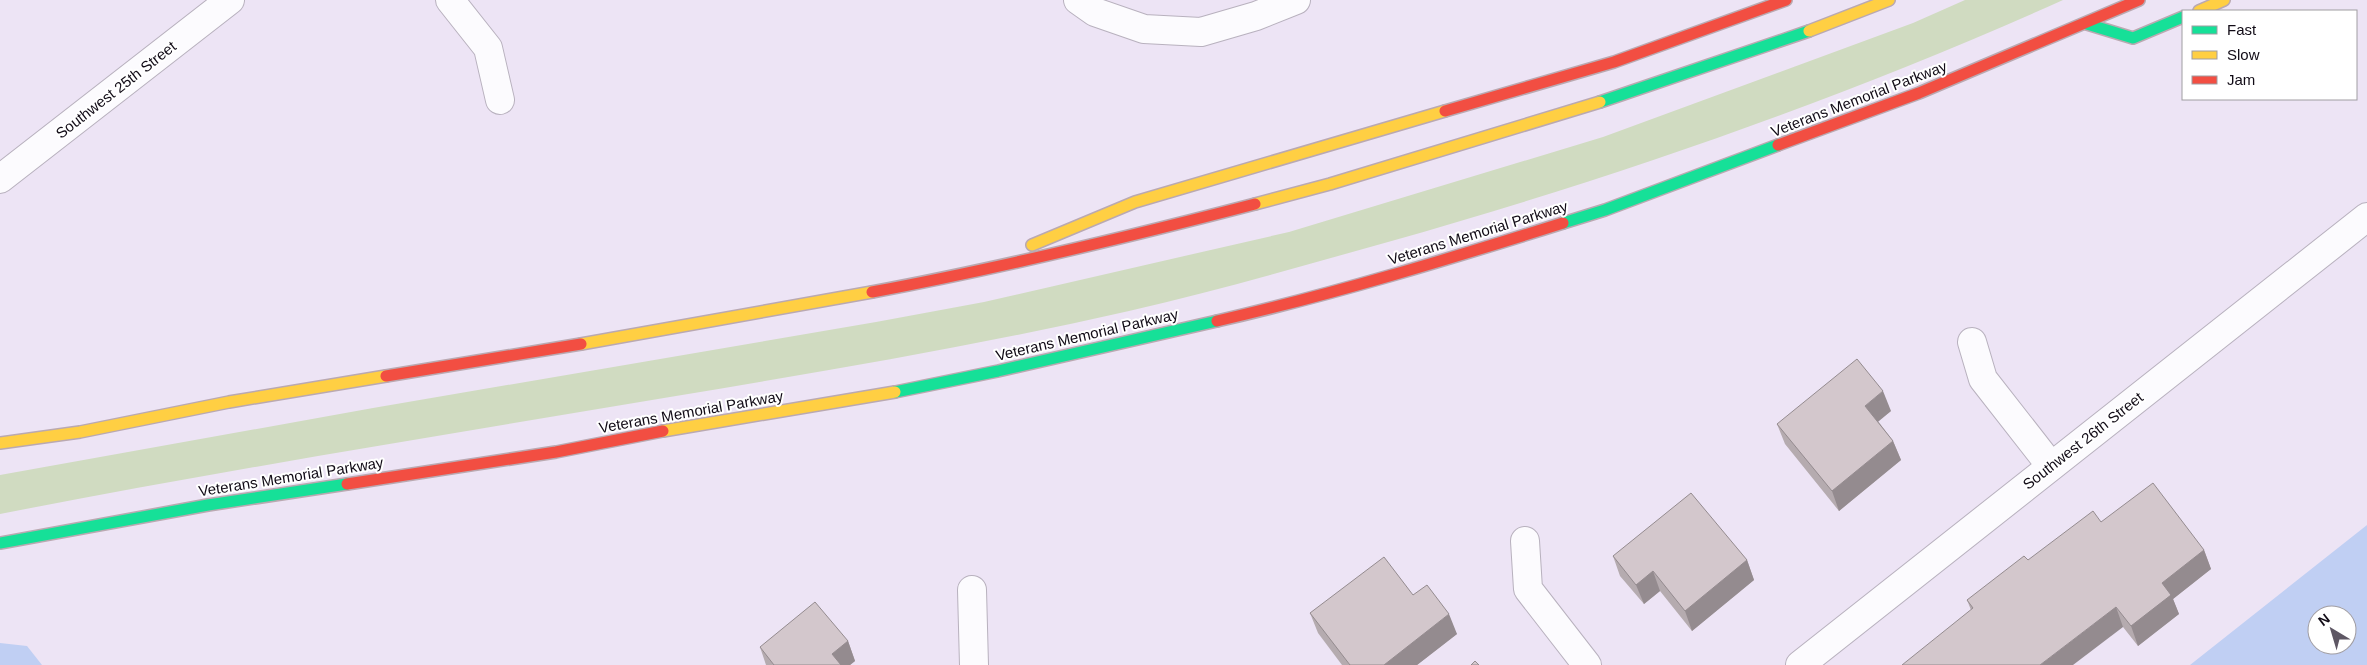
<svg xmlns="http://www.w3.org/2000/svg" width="2367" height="665" font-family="Helvetica,sans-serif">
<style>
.grass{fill:#d0dbc1}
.water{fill:#c0cff3;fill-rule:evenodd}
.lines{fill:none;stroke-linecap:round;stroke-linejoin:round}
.street-casing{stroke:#b8b1be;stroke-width:30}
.fast-casing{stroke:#baa9b1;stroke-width:14}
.slow-casing{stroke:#baa9b1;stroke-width:14}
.jam-casing{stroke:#baa9b1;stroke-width:14}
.street{stroke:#fcfbfe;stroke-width:28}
.fast{stroke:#16e098;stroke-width:11}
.slow{stroke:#ffcf43;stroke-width:11}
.jam{stroke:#f24e42;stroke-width:11}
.wall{fill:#b5abaf}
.shaded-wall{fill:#948b8f}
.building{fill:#d3c7cc;stroke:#948b8f}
.labels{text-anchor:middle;stroke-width:4;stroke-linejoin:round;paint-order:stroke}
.street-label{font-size:15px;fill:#110b16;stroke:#fff}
</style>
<rect width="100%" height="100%" fill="#ede4f5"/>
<!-- grass -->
<path class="grass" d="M1965 0H2063C1845 98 1618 177 1388 242 1302 266 1216 291 1129 311 979 345 827 371 676 396 450 434 224 470 0 514V475L373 408 876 322 984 302 1289 232 1603 137 1913 23Z"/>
<!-- water -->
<g class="water">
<path d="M2367 525V665H2190ZM2317 615H2347V645H2317Z"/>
<path d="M0 643 27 646 42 665H0Z"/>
</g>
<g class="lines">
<!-- street casing -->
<g class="street-casing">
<g id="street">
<path d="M450 0 488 48 500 100"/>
<path d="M1078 0 1095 12 1144 29 1201 32 1256 16 1296 0"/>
<path d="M0 179 230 0"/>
<path d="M1972 342 1983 379 2051 466"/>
<path d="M1525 541 1528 589 1587 665"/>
<path d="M972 590 974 665"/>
<path d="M1800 665 2367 217"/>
</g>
</g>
<!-- fast casing -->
<g class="fast-casing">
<g id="fast">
<path d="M2087 24 2133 38 2183 17"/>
<path d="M1600 102 1809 31"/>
<path d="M1563 223 1605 210 1778 145"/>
<path d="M895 392 998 371 1217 321"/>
<path d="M0 543 208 505 347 484"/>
</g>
</g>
<!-- slow casing -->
<g class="slow-casing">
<g id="slow">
<path d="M2199 11 2224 0"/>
<path d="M1809 31 1889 0"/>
<path d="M1255 204 1330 184 1600 102"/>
<path d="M1032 245 1135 202 1445 111"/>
<path d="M581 344 872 292"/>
<path d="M663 431 895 392"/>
<path d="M0 443 80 432 229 402 386 376"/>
</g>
</g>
<!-- jam casing -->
<g class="jam-casing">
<g id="jam">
<path d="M1445 111 1614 62 1786 0"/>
<path d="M1778 145 1919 93 2139 0"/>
<path d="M872 292C1001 268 1128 237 1255 204"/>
<path d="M1217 321C1334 294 1449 259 1563 223"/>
<path d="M386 376 581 344"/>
<path d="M347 484 556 452 663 431"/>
</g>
</g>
<!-- street -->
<use href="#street" class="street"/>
<!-- fast -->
<use href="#fast" class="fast"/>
<!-- slow -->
<use href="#slow" class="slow"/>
<!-- jam -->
<use href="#jam" class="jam"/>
</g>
<!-- wall -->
<g class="wall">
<path d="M1891 411 1878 421 1893 441 1901 460 1839 511 1785 444 1777 424Z"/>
<path d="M2204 550 2211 569 2173 599 2179 614 2138 646 2123 627 1971 610 1967 600 2028 560Z"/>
<path d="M1613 556 1747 560 1754 580 1692 631 1660 591 1644 604 1620 576Z"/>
<path d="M1413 595 1457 634 1417 665H1342L1318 633 1310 613Z"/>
<path d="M848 641 855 661 850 665H766L760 647Z"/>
</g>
<!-- shaded-wall -->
<g class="shaded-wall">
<path d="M1883 391 1891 411 1873 426 1865 406Z"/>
<path d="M1893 441 1901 460 1839 511 1832 491Z"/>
<path d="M2204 550 2211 569 2173 599 2179 614 2138 646 2131 626 2162 583Z"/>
<path d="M1747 560 1754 580 1692 631 1685 611Z"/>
<path d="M1653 571 1660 591 1644 604 1636 585Z"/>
<path d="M2116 607 2123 627 2073 665H2040Z"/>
<path d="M1449 614 1457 634 1417 665H1384Z"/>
<path d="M848 641 855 661 850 665H836L832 654Z"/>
</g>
<!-- building -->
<g class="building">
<path d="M1857 359 1883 391 1865 406 1893 441 1832 491 1777 424Z"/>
<path d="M2153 483 2204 550 2162 583 2171 595 2131 626 2116 607 2040 665H1902L1973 608 1967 600 2024 556 2028 560 2093 511 2101 522Z"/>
<path d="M1691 493 1747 560 1685 611 1653 571 1636 585 1613 556Z"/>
<path d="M1384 557 1413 595 1427 585 1449 614 1384 665H1350L1310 613Z"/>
<path d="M815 602 848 641 832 654 841 665H774L760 647Z"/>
<path d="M1475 661 1479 665H1471Z"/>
</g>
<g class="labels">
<!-- street labels -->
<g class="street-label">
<text transform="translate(116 90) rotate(-38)" y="5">Southwest 25th Street</text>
<text transform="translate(1859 99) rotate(-21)" y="5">Veterans Memorial Parkway</text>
<text transform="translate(1478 233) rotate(-17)" y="5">Veterans Memorial Parkway</text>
<text transform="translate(1087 335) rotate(-13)" y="5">Veterans Memorial Parkway</text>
<text transform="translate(691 412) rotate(-10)" y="5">Veterans Memorial Parkway</text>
<text transform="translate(2083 441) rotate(-38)" y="5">Southwest 26th Street</text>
<text transform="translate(291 477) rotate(-9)" y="5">Veterans Memorial Parkway</text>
</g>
</g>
<!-- legend -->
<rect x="2182" y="10" width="175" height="90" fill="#ffffff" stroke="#a09da2"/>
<rect x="2192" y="26" width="25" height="8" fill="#16e098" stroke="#a09da2"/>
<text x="2227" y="35" font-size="15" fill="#110b16">Fast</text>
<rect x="2192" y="51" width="25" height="8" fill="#ffcf43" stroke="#a09da2"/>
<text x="2227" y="60" font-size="15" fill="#110b16">Slow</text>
<rect x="2192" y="76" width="25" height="8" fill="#f24e42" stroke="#a09da2"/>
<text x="2227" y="85" font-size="15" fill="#110b16">Jam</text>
<!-- north arrow -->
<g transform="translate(2332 630) rotate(322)"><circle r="24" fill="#ffffff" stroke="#a09da2"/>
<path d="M0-4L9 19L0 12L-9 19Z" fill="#5e5764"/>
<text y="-8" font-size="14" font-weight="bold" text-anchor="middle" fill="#110b16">N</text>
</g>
</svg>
